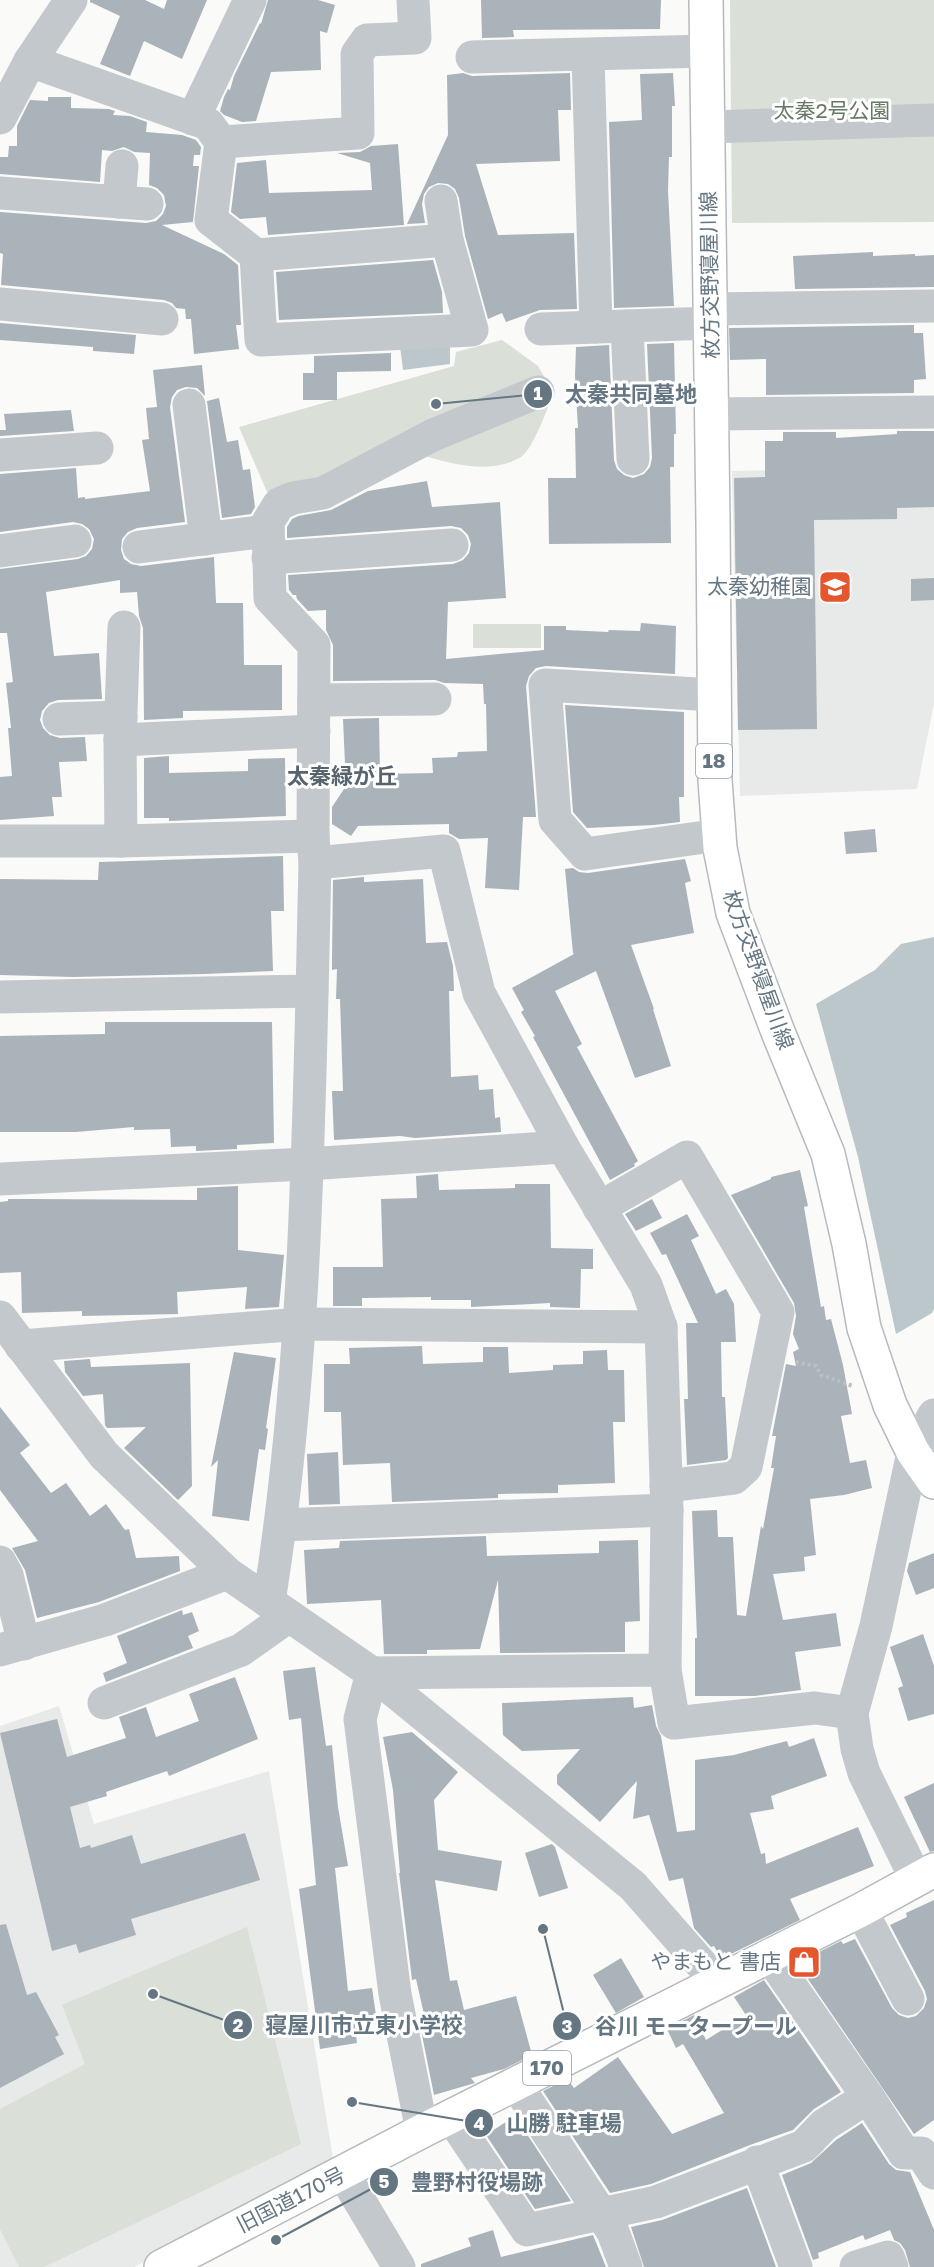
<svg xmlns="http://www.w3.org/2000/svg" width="934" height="2267" font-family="'Golos Text','Noto Sans JP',sans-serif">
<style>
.built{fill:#e8e9e9}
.green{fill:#dadfd7}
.water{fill:#bbc7cb}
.building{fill:#aab3b9}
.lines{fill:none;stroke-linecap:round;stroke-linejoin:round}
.major-casing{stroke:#b5babe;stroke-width:36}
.highway-casing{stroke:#b4b9bd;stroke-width:36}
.path{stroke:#bbbfc2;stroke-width:4;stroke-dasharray:3 3;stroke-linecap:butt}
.minor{stroke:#c3c8cc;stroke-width:33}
.major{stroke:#fff;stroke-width:33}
.highway{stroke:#fff;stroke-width:33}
.labels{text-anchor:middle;stroke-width:6;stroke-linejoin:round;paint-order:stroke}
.shield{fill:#fff;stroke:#939fa8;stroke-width:1.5}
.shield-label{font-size:20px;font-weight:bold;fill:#657683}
.park-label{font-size:21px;fill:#687a64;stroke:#fff}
.street-label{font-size:21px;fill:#657683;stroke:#fff}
.poi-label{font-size:21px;fill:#657683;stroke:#fff;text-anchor:end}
.neighbourhood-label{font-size:22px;font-weight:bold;fill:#57646e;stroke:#fff}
.leader{fill:none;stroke:#657683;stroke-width:2}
.callout-dot{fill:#657683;stroke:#fff;stroke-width:2}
.mark-label{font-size:18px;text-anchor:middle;font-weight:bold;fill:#fff}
.callout-label{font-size:22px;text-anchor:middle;font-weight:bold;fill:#657683;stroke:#fff;stroke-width:6;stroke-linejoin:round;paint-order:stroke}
</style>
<rect width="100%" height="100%" fill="#fafaf8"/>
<!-- built -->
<g class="built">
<path d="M934 467V703L917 789 740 796 732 471Z"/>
<path d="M59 1706 94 1824 269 1771 334 2164 134 2267H0V1726Z"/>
</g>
<!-- green -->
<g class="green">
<path d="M730 0H934V222L732 223Z"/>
<path d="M502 340 538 366 553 392C549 406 533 449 521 457 489 476 450 463 417 454L344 490 267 492 239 427 454 366 456 352Z"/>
<rect x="473" y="624" width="68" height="24"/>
<path d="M247 1927 301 2144 44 2267H19L0 2229V2109L85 2064 62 2005Z"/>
</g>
<!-- water -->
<g class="water">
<path d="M450 343V364L403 370 400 346Z"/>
<path d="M934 937V1309L932 1313 896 1334 858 1157 816 1004 875 970 901 944Z"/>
</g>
<!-- building -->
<g class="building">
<path d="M90 0H145L164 9 167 0H207L182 59 144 41 130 76 100 64 120 16 90 2Z"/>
<path d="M268 0H318L335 5 327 33 320 31 321 70 271 72 256 121 242 122 224 115 220 111 224 97 228 89 230 90 234 76 260 23 261 24Z"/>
<path d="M481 0H661L660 29 513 30 514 37 482 38Z"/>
<path d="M463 73 472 76 570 73 571 110H558L560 161 476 164 498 235 574 233 577 309 540 310 506 322 502 313 488 319 465 236 459 198 455 189 448 184 438 183 429 187 424 194 422 204 425 223 407 224 448 135 447 75Z"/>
<path d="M673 73 675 106H672V157H669L668 191 674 306 614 308 609 122 642 120 640 74Z"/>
<path d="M48 97H71V108L109 109 115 111 113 115 130 116 147 122 146 132 182 135 196 140 201 147 200 155H194L193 166H199L193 222 162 225 224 254 238 265 241 325H236L239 349 194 354 191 319H186L185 309 176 308 172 303 164 300 1 285 3 254 0 253V212L146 223 156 221 163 214 166 206 164 195 157 188 149 185 150 153 134 152 124 147 112 151 102 150 100 182 0 174V157H8L9 146H17V126L30 100 48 101Z"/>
<path d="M398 144 404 225 268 235 266 217 240 219 231 212 237 163 266 160 269 193 372 190 370 163 337 153 360 152 371 146Z"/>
<path d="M873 252V256L915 254V256L934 255V287L795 289 793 256Z"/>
<path d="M433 260 442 292 443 313 279 320 276 272Z"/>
<path d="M0 323 136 335 134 354 93 351V347L0 340Z"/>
<path d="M914 325V333H923L926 379 914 380V393L766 395V359L730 360 729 328Z"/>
<path d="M674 343 676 434H674V467H670L671 543 549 544 548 478H576L575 428H578L575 376 576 347 609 345 614 460 617 469 624 475 633 478 644 474 650 467 652 458 647 344Z"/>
<path d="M391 353V371L337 372V400H303V373H314V356Z"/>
<path d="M202 365 205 396 197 388 186 387 177 390 172 397 170 407 185 522 137 528 128 532 122 539 121 550 124 559 131 564 141 566 214 557 216 603H243L244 665H282V710L183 711V718L144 720 143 628 139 616 137 592 120 593V580L46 592 54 656 99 653 102 699 58 700 49 703 42 711 40 720 43 728 50 735 60 738 85 737 87 761 59 762 62 797H52L54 816 0 820V777L12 776 8 728H11L6 683 13 682 7 633H0V569L78 559 86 556 92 549 94 539 89 529 82 524 73 522 0 532V474L76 468 78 498 85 497V499L150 491 142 440 149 439 146 408 157 407 153 370Z"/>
<path d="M219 398 227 442 238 440 243 470 250 469 255 507 251 514 222 518 207 401Z"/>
<path d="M71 410 74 431 0 436V430H6L4 414Z"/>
<path d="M897 431H934V507L897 508V519L814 520 817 729 738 730 734 478 765 477V441H783V432H836V438L897 434Z"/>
<path d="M427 481 432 507 500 502 506 598 448 602 446 659 544 650V626H566V630L608 632 609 630 640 631 641 623 676 626 675 674 546 666 536 668 529 676 526 686 536 817H523L519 890 485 888 488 838 459 839 449 833V824L358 826 351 836 332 824V807L346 786 343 719 379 718 380 774 433 773 432 758 457 757 458 752 487 751 486 704H484L483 684 444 683 435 680 333 681V645L326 630V610L308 611 297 599 296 595H293L289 590 288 575 453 564 463 560 469 553 471 544 468 535 461 528 451 526 287 538V527L292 519 298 516 331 510 368 491Z"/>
<path d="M934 578V600L911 601V579Z"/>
<path d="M565 705 684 712V797H679L680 822 654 825 587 828 573 812Z"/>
<path d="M169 756V773L248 771V759L285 758 286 816 169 821V818H144V758Z"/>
<path d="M875 829 877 852 846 854 844 832Z"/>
<path d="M283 856 284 911H271L273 971 205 974 73 977 0 975V879L98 880 99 862Z"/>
<path d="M685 859 691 881 685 883 694 933 631 945 654 1009H653L671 1066 635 1078 596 971 555 991 582 1044 577 1047 638 1161 634 1164 635 1166 610 1180 533 1037 535 1036 521 1012 524 1010 512 988 574 954 573 953 565 869 573 868 579 872 588 873Z"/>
<path d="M364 877V882L423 879 426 943 447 942 453 966 454 991H449L451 1077 478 1075 479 1090 493 1089 495 1118 500 1117 501 1132 415 1138 400 1136 334 1140 332 1091H343L340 999H336L337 969 332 970V959L333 880Z"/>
<path d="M105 1022H272L274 1143 237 1145V1149L196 1151V1146L171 1147 170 1129 134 1130V1127L76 1132H0V1036L105 1034Z"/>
<path d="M800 1170 808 1206 804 1207 821 1307 824 1306 826 1320 831 1319 843 1365 852 1414 841 1416 850 1463 866 1460 872 1488 844 1495 810 1499 816 1555 804 1557 805 1571 773 1574 783 1620 836 1613 841 1646 795 1652 801 1690 755 1696H695V1638H697L692 1511 717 1510 718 1537H733L737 1615 746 1616 761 1526 763 1529 774 1468H771L776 1436H772L786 1364 796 1366 793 1352 799 1349 793 1334 796 1316 794 1303 731 1195 771 1179V1177Z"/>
<path d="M438 1174 439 1190 515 1188V1184H550L551 1248 593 1249V1269H581L580 1308 550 1307V1303L471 1307V1300H431V1297L362 1298V1306H333V1267H383L381 1199 417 1198 416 1176Z"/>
<path d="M238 1186V1250L284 1255 279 1307 245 1309 247 1287 177 1292 178 1314 82 1316V1311L22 1313 21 1272 0 1273V1202L8 1201V1199H31L197 1200V1188Z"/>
<path d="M652 1199 662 1218 636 1231 625 1214Z"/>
<path d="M687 1214 699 1236 691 1240 716 1294 726 1289 734 1304 736 1342H721L722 1397H725L728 1458 726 1460 687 1465 684 1399H688L686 1323H698L666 1254 662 1255 650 1233Z"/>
<path d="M422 1346 423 1364 483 1362V1347H508L509 1373 553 1370V1365L583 1364V1351L607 1350 608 1370H624L625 1422H613L615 1483 558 1485V1493L498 1494V1498L392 1502 390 1463 343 1465 341 1412H324V1364H350L349 1348Z"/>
<path d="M234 1352 276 1358 266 1428 268 1429 265 1450 259 1449 249 1521 212 1516 218 1460 211 1467Z"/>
<path d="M90 1359 91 1367 190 1363 192 1486 178 1500 124 1448 146 1427 107 1428 105 1425 103 1394 83 1396 65 1372 64 1361Z"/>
<path d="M0 1407 30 1445 20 1453 51 1493 66 1483 90 1516 106 1504 125 1530 129 1529 136 1558 179 1556 180 1571 99 1602 37 1618 25 1570 12 1548 38 1541 0 1490Z"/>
<path d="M338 1452 340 1504 309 1505 307 1454Z"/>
<path d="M486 1536 487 1556 599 1553V1541L638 1540 640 1621 625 1622V1652L500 1653 498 1580 480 1649 427 1650V1654H384L381 1600 307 1604 304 1550 339 1548 340 1541Z"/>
<path d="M934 1553V1588L916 1595 907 1571 909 1563Z"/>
<path d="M182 1610 183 1615 192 1612 199 1631 188 1636 193 1648 106 1682 103 1673 127 1663 117 1636Z"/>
<path d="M923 1634 934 1666V1714L908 1721 898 1688 903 1686 890 1647Z"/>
<path d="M315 1667 326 1746 332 1745 338 1807 348 1866 335 1868 348 1991 372 1988 376 2015 354 2018 357 2043 320 2049 299 1889 316 1885 301 1718 289 1720 283 1671Z"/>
<path d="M235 1677 258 1739 169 1776 167 1771 106 1792 107 1796 70 1807 80 1848 90 1845 91 1848 132 1835 141 1864 245 1833 260 1880 131 1919 136 1935 79 1953 76 1944 52 1951 0 1733 57 1719 67 1757 126 1738 119 1717 146 1707 156 1737 199 1721 189 1694Z"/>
<path d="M633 1697 634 1708 652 1705 656 1726 661 1736 677 1832 695 1830V1760L734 1755 787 1741 789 1747 814 1738 827 1776 771 1796 774 1809 750 1813 761 1854 765 1853 766 1864 858 1827 874 1866 790 1899 800 1920 727 1956 725 1952 719 1955 714 1946 711 1947 694 1928 683 1878 669 1881 649 1815 633 1819 637 1781 600 1822 557 1784V1775L580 1749 522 1751 503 1735 502 1703Z"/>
<path d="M412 1732 458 1772 434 1800 438 1850 502 1861 497 1891 435 1880 450 1981 457 1980 464 2010 516 1996 532 2055 504 2069 471 2078 475 2083 434 2095 420 2025 426 2023 416 1979 412 1980 399 1873H400L393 1790 383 1737Z"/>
<path d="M934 1783V1851L930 1852 904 1797Z"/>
<path d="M552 1844 555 1847 568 1888 539 1897 525 1853Z"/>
<path d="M934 1900V2120L914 2134 797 1963 841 1941 843 1944 855 1939 892 2008 899 2015 908 2018 916 2016 924 2008 927 1999 925 1991 890 1925 907 1917 906 1913Z"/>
<path d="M6 1924 27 1995 36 1992 59 2035 55 2037 64 2054 0 2088V1925Z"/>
<path d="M621 1958 644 1997 616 2013 593 1975Z"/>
<path d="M764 1980 841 2092 814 2109 793 2130 750 2145 651 2184 610 2193 543 2091 567 2079 574 2088 618 2057 672 2134 724 2113 683 2044 676 2048 667 2029 694 2015 706 2040 746 2015 734 1997Z"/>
<path d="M515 2116 571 2201 535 2209 486 2135Z"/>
<path d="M862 2123 889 2164 896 2170 910 2172 934 2230V2267H910L905 2250 900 2243 894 2240 890 2230 865 2240 863 2235 818 2253 819 2258 813 2260 782 2175 811 2163 836 2140Z"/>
<path d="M747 2188 776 2267H644L631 2227 662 2220Z"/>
<path d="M493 2230 501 2257 593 2235 606 2267H421V2264L471 2246 468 2238Z"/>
</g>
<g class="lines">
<!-- major casing -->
<g class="major-casing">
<path id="major" d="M706 0 713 522 715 780 720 848 733 913 778 1032 828 1154 849 1244 864 1328 890 1405 913 1452 934 1482"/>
</g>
<!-- highway casing -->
<g class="highway-casing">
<path id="highway" d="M161 2267 422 2131 861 1910 934 1870"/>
</g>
<!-- path -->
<path class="path" d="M796 1362 816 1366 821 1375 853 1386"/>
<!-- minor -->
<g class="minor">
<path d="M588 56 596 327"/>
<path d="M472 57 707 51"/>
<path d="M30 61 208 124 221 142 211 220 256 255 447 240"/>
<path d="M0 118 30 61 71 0"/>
<path d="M193 119 250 0"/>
<path d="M708 127 934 120"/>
<path d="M221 142 358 133 357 54 367 40 415 38 413 0"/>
<path d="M0 193 147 204"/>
<path d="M119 202 122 166"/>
<path d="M256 255 261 340 472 330 447 240 441 201"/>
<path d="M0 304 162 319"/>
<path d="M710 309 934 306"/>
<path d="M627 326 633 459"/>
<path d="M541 329 711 323"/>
<path d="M189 405 206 539"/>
<path d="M712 414 934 412"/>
<path d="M0 455 97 448"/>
<path d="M139 547 268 531"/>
<path d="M0 551 75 541"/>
<path d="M268 558 452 545"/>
<path d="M714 695 545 685 555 820 585 854 719 835"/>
<path d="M314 700 435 699"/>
<path d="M59 719 121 717"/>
<path d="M120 740 314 731"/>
<path d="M0 841H121L313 836"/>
<path d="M121 841 120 740 124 627"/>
<path d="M315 863 444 851 479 993 563 1147 646 1285 661 1327 667 1510 665 1670"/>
<path d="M0 997 312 991"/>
<path d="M0 1179 307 1164 563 1147"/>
<path d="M599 1208 687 1157 778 1312 746 1467 734 1478 666 1486"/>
<path d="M0 1317 104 1455 227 1573 372 1673 633 1886 717 1982"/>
<path d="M21 1346 301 1324 661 1327"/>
<path d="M281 1525 667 1510"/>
<path d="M0 1562 7 1575 24 1644"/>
<path d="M269 1602C308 1356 309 1110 315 863L313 836 314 645 270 598 268 522 279 504 293 498 323 493 433 435 538 392"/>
<path d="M0 1650 105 1620 227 1573"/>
<path d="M104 1703 241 1650 289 1616"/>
<path d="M916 1879 864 1773 857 1749 852 1713 876 1626 913 1452 934 1415"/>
<path d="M861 1910 908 1999"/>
<path d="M769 1955 868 2097 904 2153H921L934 2173"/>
<path d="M516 2084 613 2232 626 2267"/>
<path d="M452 2118 527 2230 656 2202 804 2146 824 2125 868 2097"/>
<path d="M422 2131 395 1994 360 1719 372 1673 665 1670 674 1723 815 1708 852 1713"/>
<path d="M757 2162 796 2267"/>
<path d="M343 2173 399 2267"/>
<path d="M856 2267 888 2257 892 2267"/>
</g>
<!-- major -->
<use href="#major" class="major"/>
<!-- highway -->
<use href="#highway" class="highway"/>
</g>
<!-- icons -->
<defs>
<g id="school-square" transform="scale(1.725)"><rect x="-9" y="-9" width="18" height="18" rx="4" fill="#e4572e" stroke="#fff"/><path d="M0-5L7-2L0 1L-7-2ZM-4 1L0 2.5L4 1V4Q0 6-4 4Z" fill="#fff"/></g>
<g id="shop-square" transform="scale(1.725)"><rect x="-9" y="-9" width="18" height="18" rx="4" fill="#e4572e" stroke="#fff"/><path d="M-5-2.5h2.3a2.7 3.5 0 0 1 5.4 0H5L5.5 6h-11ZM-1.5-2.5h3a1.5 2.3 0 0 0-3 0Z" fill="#fff"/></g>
</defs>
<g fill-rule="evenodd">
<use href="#school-square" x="835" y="587"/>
<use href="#shop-square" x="804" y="1962"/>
</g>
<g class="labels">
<!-- shield labels -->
<g class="shield">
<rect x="696" y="744" width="36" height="34" rx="4.5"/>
<rect x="523" y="2051" width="48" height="34" rx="4.5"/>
</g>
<g class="shield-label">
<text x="714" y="768">18</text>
<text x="547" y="2075">170</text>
</g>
<!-- park labels -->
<g class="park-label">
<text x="832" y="118">太秦2号公園</text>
</g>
<!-- street labels -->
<g class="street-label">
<text transform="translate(710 275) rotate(-91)" y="7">枚方交野寝屋川線</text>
<text transform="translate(758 970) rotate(70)" y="7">枚方交野寝屋川線</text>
<text transform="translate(291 2200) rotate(-27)" y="7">旧国道170号</text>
</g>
<!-- poi labels -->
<g class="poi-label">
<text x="812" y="594">太秦幼稚園</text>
<text x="781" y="1969">やまもと 書店</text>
</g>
<!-- neighbourhood labels -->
<g class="neighbourhood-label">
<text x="342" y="784">太秦緑が丘</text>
</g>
</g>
<!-- callouts -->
<path class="leader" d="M436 404L538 394M153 1994L238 2025M543 1929L567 2026M352 2102L479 2123M276 2240L384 2182"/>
<g class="callout-dot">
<circle cx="436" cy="404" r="6"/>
<circle cx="153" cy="1994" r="6"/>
<circle cx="543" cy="1929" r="6"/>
<circle cx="352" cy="2102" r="6"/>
<circle cx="276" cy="2240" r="6"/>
<circle cx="538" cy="394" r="15"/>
<circle cx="238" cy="2025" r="15"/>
<circle cx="567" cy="2026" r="15"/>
<circle cx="479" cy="2123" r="15"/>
<circle cx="384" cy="2182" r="15"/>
</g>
<g class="mark-label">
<text x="538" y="400">1</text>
<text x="238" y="2032">2</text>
<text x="567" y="2033">3</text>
<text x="479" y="2130">4</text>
<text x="384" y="2188">5</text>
</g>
<g class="callout-label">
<text x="631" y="402">太秦共同墓地</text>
<text x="364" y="2033">寝屋川市立東小学校</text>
<text x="696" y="2034">谷川 モータープール</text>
<text x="564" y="2131">山勝 駐車場</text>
<text x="477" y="2190">豊野村役場跡</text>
</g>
</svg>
